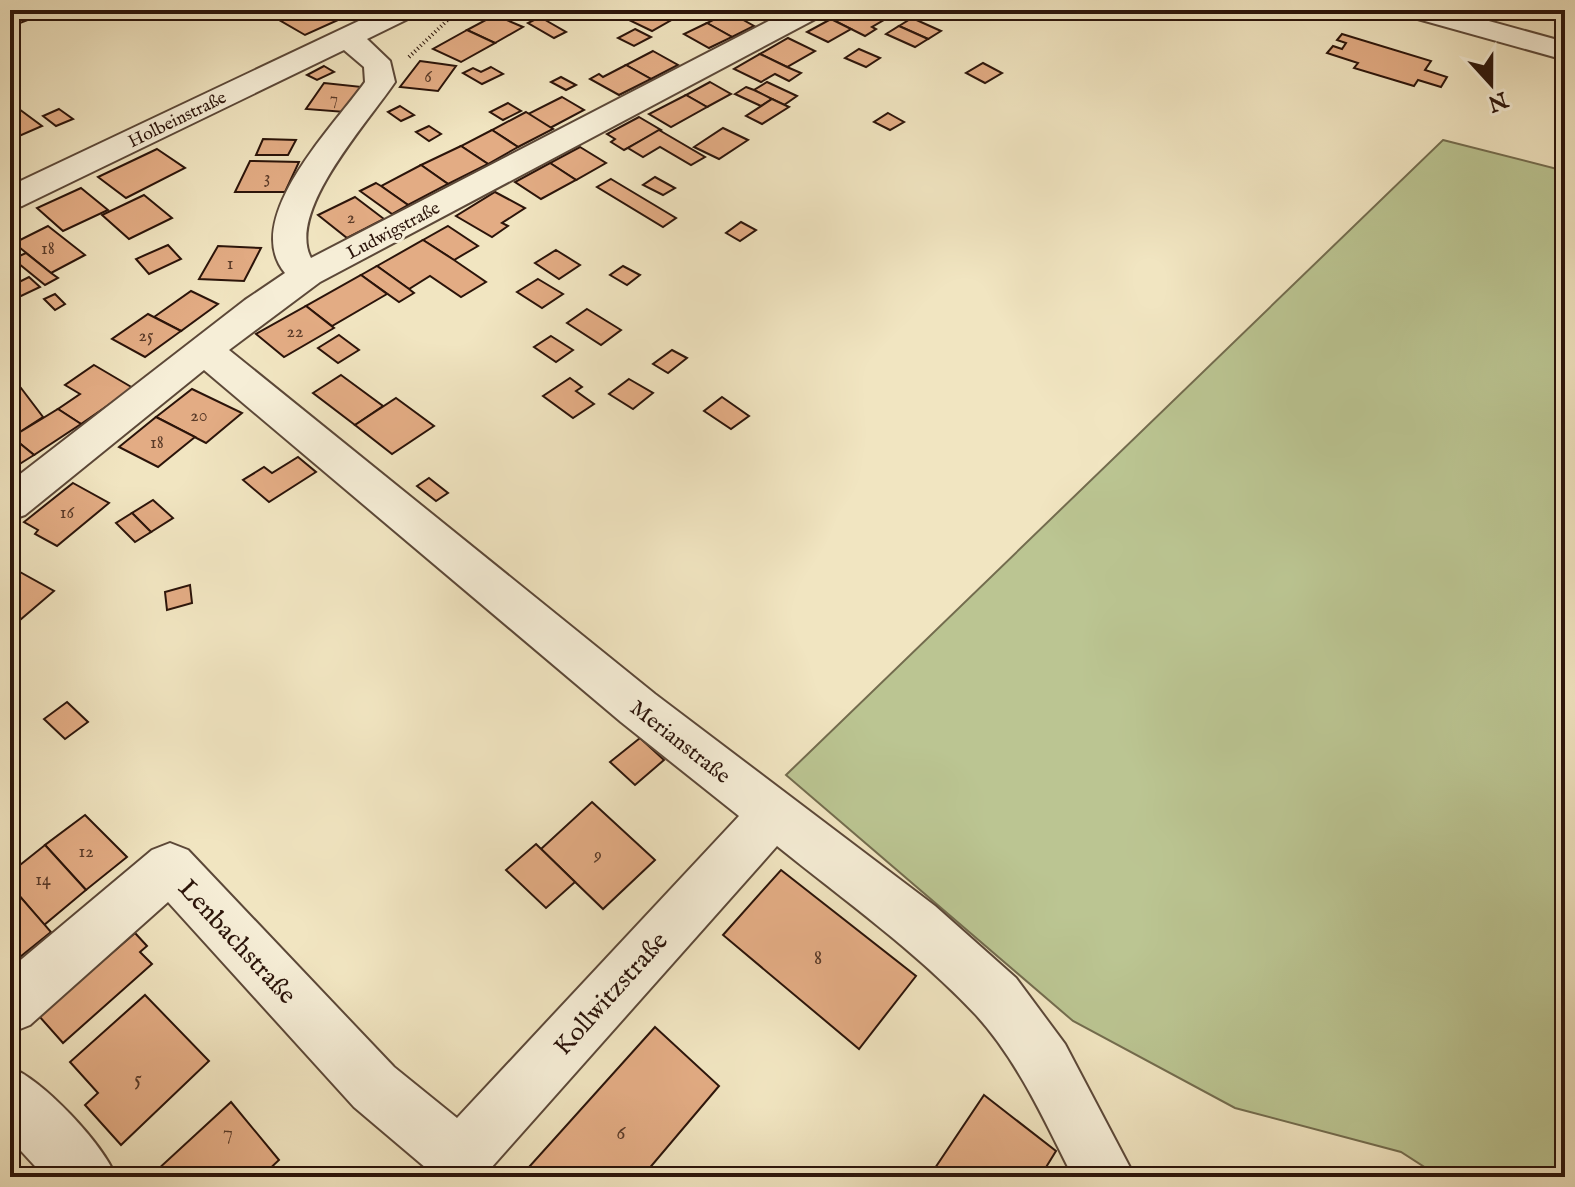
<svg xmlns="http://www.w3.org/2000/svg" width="1575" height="1187" font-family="'IM FELL English',serif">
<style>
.green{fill:#bbc592;stroke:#736c4e;stroke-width:2}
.building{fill:#e3ac84;stroke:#2b140a;stroke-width:2}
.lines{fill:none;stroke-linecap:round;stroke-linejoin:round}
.street-casing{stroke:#5c4838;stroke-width:4}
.path{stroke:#2b140a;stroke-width:4;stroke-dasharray:1 3;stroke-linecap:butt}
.street{fill:#f6eed7;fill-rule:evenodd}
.labels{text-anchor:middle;stroke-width:6;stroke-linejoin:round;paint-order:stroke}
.number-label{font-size:18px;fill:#593a28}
.far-street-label{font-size:18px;fill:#2b140a;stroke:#f6eed7}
.street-label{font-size:22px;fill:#2b140a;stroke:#f6eed7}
.near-number-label{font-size:22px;fill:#593a28}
.near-street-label{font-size:26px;fill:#2b140a;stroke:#f6eed7}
</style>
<rect width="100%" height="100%" fill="#f1e5c1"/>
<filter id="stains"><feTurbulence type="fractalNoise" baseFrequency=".0025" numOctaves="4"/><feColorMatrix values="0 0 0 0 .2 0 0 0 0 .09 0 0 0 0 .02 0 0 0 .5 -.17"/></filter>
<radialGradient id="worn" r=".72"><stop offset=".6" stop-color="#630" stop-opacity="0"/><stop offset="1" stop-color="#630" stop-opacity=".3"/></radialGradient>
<!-- green -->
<path class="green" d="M1443 140 1565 171V1177H1440L1401 1152 1235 1108 1073 1021 786 775Z"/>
<!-- building -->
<g class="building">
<path d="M10 10H42L46 13 15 25 10 22Z"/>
<path d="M305 10H341L349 15 305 35 281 21Z"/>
<path d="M651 10H689L652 31 631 21Z"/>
<path d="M847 10H875L889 17 872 27 876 29 865 36 831 19Z"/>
<path d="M729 12 754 26 732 37 707 23Z"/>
<path d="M495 15 523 27 495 43 467 30Z"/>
<path d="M540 17 566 32 554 38 528 23Z"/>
<path d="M912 18 941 31 928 39 899 26Z"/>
<path d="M831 19 851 29 828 42 807 32Z"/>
<path d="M707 23 732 37 709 48 684 34Z"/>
<path d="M899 26 928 39 915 47 886 34Z"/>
<path d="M635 29 651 37 634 46 618 38Z"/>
<path d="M467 30 495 43 461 62 433 49Z"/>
<path d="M1342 34 1431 61 1425 70 1447 77 1441 87 1418 80 1414 86 1354 68 1358 63 1327 53 1333 46 1342 49 1346 43 1337 40Z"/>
<path d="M788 38 815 51 787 67 760 54Z"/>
<path d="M859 49 880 58 866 67 845 58Z"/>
<path d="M653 51 678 65 651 79 626 65Z"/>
<path d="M760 54 787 67 801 73 789 81 775 74 761 82 734 69Z"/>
<path d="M420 61 442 64 456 66 438 91 400 87Z"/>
<path d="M983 63 1002 73 985 83 966 73Z"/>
<path d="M626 65 651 79 619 95 590 79 599 74 603 77Z"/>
<path d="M324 66 334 72 317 80 307 75Z"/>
<path d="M491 67 503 74 482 84 463 73 473 68 481 72Z"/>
<path d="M561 77 576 85 566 90 551 82Z"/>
<path d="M710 82 731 94 707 107 686 95Z"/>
<path d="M767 82 797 96 784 105 754 90Z"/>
<path d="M324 83 362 87 345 112 306 109Z"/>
<path d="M746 87 754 90 772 99 761 106 735 94Z"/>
<path d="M686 95 707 107 671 127 649 114Z"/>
<path d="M562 97 584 110 550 128 528 114Z"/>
<path d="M772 99 789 107 762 124 746 116Z"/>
<path d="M508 103 521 111 503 120 490 112Z"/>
<path d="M400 106 414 115 401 121 388 112Z"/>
<path d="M19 109 42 126 10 140V113Z"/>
<path d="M59 109 73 119 56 126 43 116Z"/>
<path d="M526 112 553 129 518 147 492 130Z"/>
<path d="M888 113 904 122 890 130 874 122Z"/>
<path d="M639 117 661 130 624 150 611 142 615 139 607 134Z"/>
<path d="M429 126 441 134 429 141 416 132Z"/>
<path d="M723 128 748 140 719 159 694 147Z"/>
<path d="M492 130 518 147 488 164 461 146Z"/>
<path d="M659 130 705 157 691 165 660 147 643 157 628 148Z"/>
<path d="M263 139 296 140 288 155H256Z"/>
<path d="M461 146 488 164 448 184 421 165Z"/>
<path d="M580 147 606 163 576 180 550 163Z"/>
<path d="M157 149 185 168 126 198 98 177Z"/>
<path d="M250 161 299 162 285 192H235Z"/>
<path d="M550 163 576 180 541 199 515 182Z"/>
<path d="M421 165 448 184 408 205 381 186Z"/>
<path d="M655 177 675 188 663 195 643 185Z"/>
<path d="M611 179 676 218 663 227 597 187Z"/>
<path d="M376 183 381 186 408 205 392 214 360 191Z"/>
<path d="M81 188 108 210 63 231 37 208Z"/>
<path d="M495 192 525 208 502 223 508 226 492 237 456 216Z"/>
<path d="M144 195 172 218 129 239 102 215Z"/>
<path d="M355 197 384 219 347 238 318 215Z"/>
<path d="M741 222 756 230 740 241 726 233Z"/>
<path d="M48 226 85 255 51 273 14 243Z"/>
<path d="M448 226 478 246 454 260 423 240Z"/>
<path d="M423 240 454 260 486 282 461 297 430 276 409 289 377 266Z"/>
<path d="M168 245 181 259 149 274 136 259Z"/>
<path d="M218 246 261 248 244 281 199 279Z"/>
<path d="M556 250 580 265 559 279 535 263Z"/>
<path d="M26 253 51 273 58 278 45 285 13 259Z"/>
<path d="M377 266 409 289 414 293 399 302 361 275Z"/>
<path d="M623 266 640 275 627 285 610 275Z"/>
<path d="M361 275 387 294 332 326 306 306Z"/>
<path d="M29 277 40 287 21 296 11 286Z"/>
<path d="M538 279 563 294 542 308 517 292Z"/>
<path d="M191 291 218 304 181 331 154 317Z"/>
<path d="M55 294 65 304 55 310 44 299Z"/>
<path d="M306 306 334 328 284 357 256 334Z"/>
<path d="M587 309 621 330 601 345 567 323Z"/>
<path d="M148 314 181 331 145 357 112 339Z"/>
<path d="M339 335 359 350 338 363 318 348Z"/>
<path d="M551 336 573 350 556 362 534 347Z"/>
<path d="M672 350 687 358 668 373 653 364Z"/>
<path d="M94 365 133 388 81 424 58 409 80 394 65 385Z"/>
<path d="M341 375 383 406 355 425 313 393Z"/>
<path d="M570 378 582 387 576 391 594 404 573 418 543 396Z"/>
<path d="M629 379 653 393 633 409 609 394Z"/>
<path d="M21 388 43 417 12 437 10 393Z"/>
<path d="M192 389 242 413 206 443 156 417Z"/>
<path d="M722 397 749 416 731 429 704 411Z"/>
<path d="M396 398 434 426 392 454 355 425Z"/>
<path d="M58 409 81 424 34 455 12 437Z"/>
<path d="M156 417 195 437 158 467 119 447Z"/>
<path d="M12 437 34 455 10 470V438Z"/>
<path d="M298 457 316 472 269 502 243 480 264 467 272 473Z"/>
<path d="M429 478 448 493 436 501 417 486Z"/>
<path d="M73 483 109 503 57 546 35 534 38 530 24 522Z"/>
<path d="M153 500 173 518 151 532 132 513Z"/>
<path d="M132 513 151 532 135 542 116 523Z"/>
<path d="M11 567 54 591 20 620 10 614Z"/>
<path d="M190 585 192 603 167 610 165 592Z"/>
<path d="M67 702 88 722 65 739 44 719Z"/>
<path d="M640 738 664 760 635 785 610 762Z"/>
<path d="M592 802 655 860 603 909 541 849Z"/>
<path d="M85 815 127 857 86 890 45 845Z"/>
<path d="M536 844 575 882 546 908 506 870Z"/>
<path d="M45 845 86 890 44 925 10 885V873Z"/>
<path d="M781 870 916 976 859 1049 723 935Z"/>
<path d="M10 885 51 932 10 965Z"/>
<path d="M135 933 147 946 140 952 152 964 63 1043 39 1016Z"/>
<path d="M145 995 209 1061 121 1145 85 1105 98 1093 70 1062Z"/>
<path d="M655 1027 719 1086 642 1177H520Z"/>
<path d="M984 1095 1056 1151 1040 1177H929Z"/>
<path d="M231 1102 279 1160 261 1177H161L156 1171Z"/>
</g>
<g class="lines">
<!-- street casing -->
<g class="street-casing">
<g id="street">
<path d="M382 10H418L414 16 367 39 390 61 395 82C369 121 286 211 311 258L790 10H825L821 16 320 282 229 350 655 694 935 906 1016 978 1065 1044 1135 1177H1073C1045 1122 1018 1061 976 1015 917 952 844 900 777 846L483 1177H422L426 1168 354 1107 168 902 30 1025 10 1033V969L152 850 170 843 188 850 394 1067 457 1118 739 816 621 722 204 370 25 515 10 520V482L245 300 285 273C240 219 334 126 365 82L364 67 344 50 22 206 10 209V186Z"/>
<path d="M1403 10H1449L1565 42V60L1407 16Z"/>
<path d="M10 1067C44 1081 102 1143 116 1177H45L10 1139Z"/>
</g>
</g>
<!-- path -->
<path class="path" d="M409 57 458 10"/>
<!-- street -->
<use href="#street" class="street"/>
</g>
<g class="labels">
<!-- number labels -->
<g class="number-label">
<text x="428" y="82">6</text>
<text x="334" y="104">7</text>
<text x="267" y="183">3</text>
<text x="351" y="223">2</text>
<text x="48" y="254">18</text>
<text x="230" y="269">1</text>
<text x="295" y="337">22</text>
<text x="146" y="341">25</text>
<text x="199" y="421">20</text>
<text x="157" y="448">18</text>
<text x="67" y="518">16</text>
<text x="86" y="857">12</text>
<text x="598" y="860">9</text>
<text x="43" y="885">14</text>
</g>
<!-- far-street labels -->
<g class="far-street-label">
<text transform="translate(177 119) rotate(-26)" y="6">Holbeinstraße</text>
<text transform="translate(393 230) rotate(-28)" y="6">Ludwigstraße</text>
</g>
<!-- street labels -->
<g class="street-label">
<text transform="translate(681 741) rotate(38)" y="8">Merianstraße</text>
</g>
<!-- near-number labels -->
<g class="near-number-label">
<text x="818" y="964">8</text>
<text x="138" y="1085">5</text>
<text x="228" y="1139">7</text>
<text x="621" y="1139">6</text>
</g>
<!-- near-street labels -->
<g class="near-street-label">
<text transform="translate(238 941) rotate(47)" y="9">Lenbachstraße</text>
<text transform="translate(610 993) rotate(-48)" y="9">Kollwitzstraße</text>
</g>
</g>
<!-- margin -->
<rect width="1575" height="1187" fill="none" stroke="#f1e5c1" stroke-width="40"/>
<rect x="12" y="12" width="1551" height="1163" fill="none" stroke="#2b140a" stroke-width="4"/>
<rect x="20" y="20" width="1535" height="1147" fill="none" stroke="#2b140a" stroke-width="2"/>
<!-- north arrow -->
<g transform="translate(1491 84) rotate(159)" stroke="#f6eed7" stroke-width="6" paint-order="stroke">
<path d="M0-6L14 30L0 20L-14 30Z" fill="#2b140a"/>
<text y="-12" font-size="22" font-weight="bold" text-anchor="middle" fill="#2b140a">N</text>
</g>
<rect width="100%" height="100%" filter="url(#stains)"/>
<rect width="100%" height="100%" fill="url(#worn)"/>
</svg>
